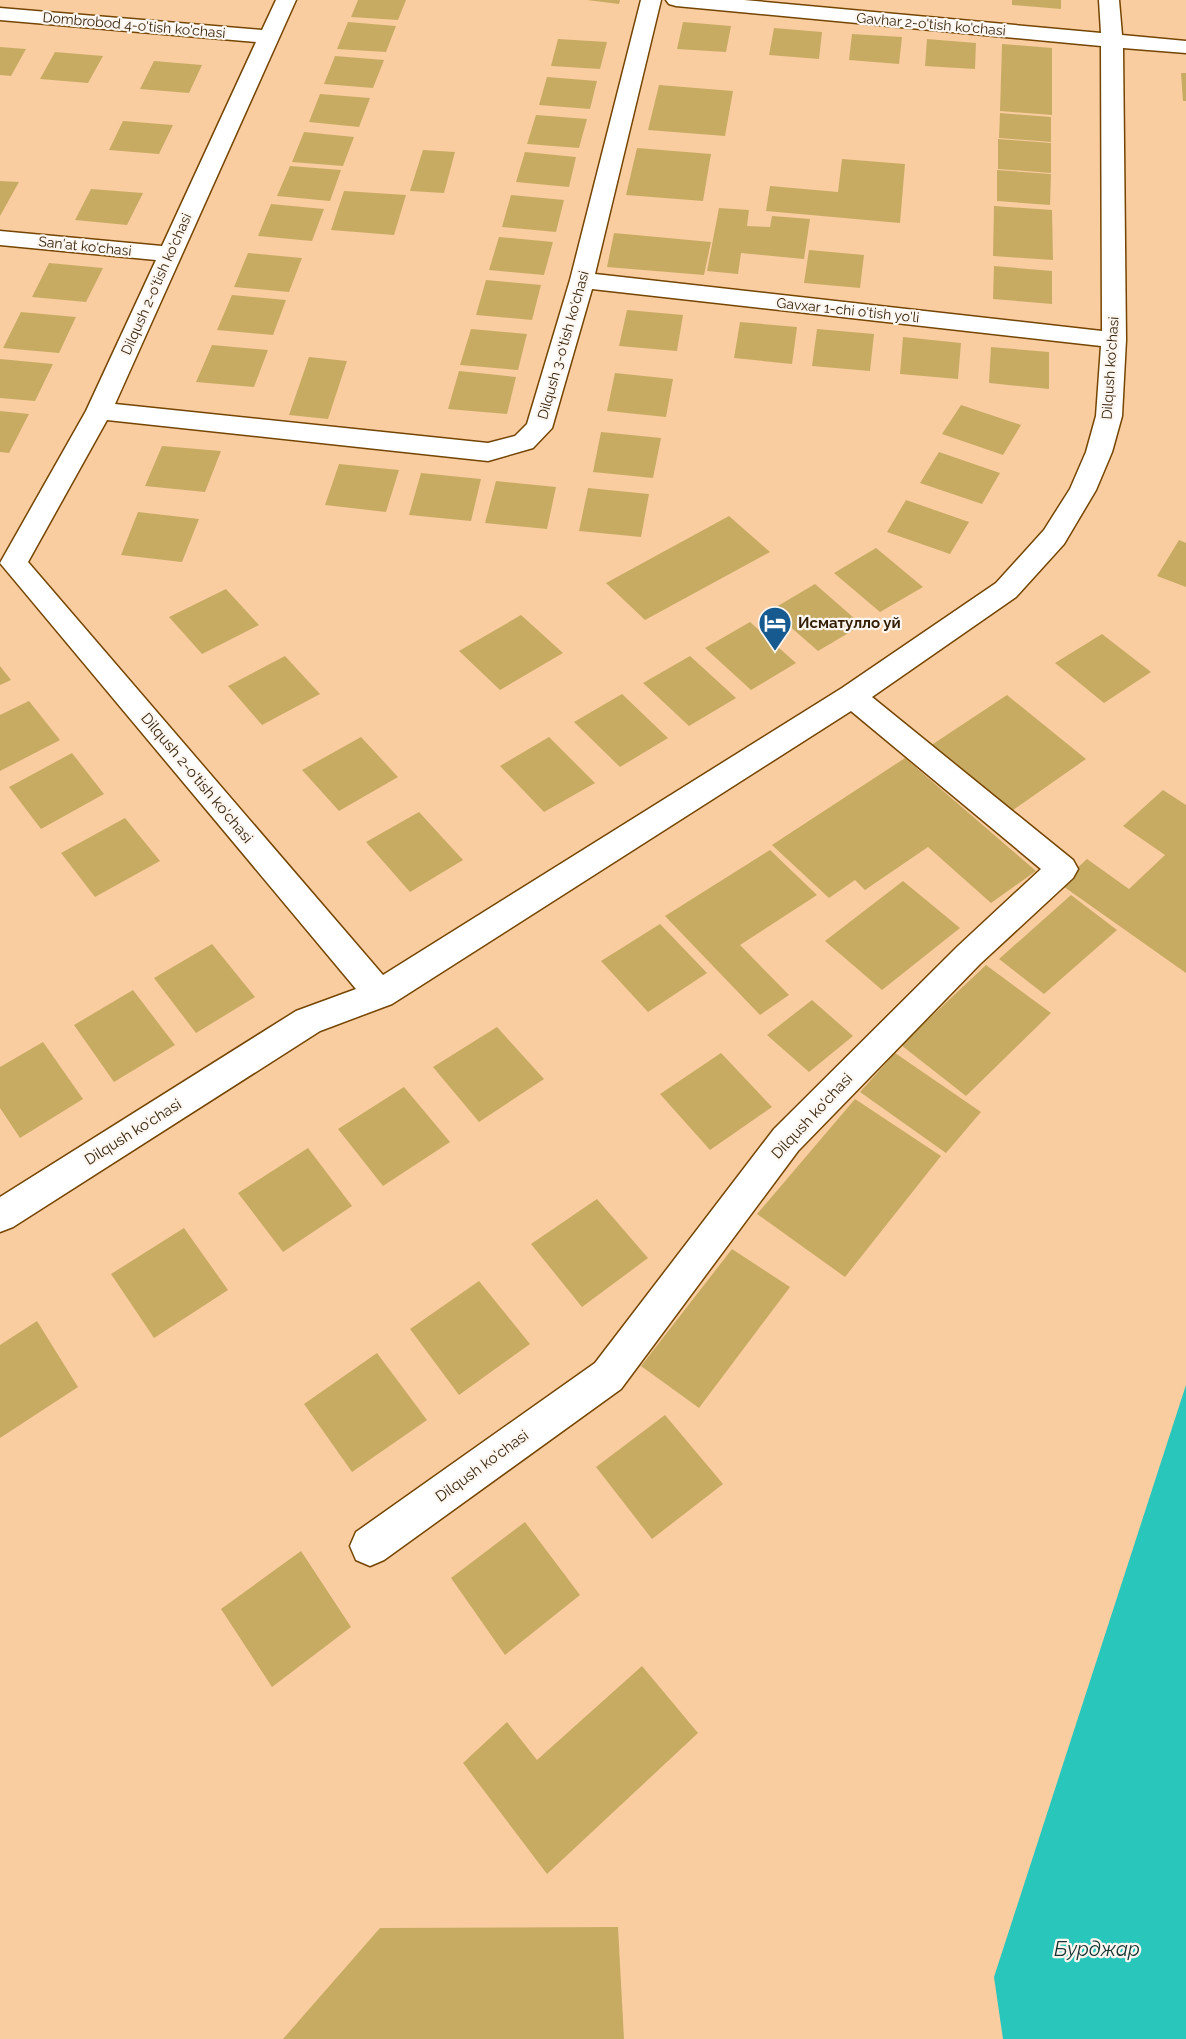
<svg xmlns="http://www.w3.org/2000/svg" width="1186" height="2039" font-family="Raleway,sans-serif">
<style>
.water{fill:#29c6bb}
.building{fill:#c8ab63}
.lines{fill:none;stroke-linecap:round;stroke-linejoin:round}
.minor-casing{stroke:#744500;stroke-width:3}
.minor{fill:#fff;fill-rule:evenodd}
.labels{text-anchor:middle;stroke-width:4.5;stroke-linejoin:round;paint-order:stroke}
.far-street-label{font-size:14px;fill:#321e05;stroke:#fcf6f1}
.poi-label{font-size:15px;font-weight:bold;fill:#321e05;stroke:#fcf6f1;text-anchor:start}
.street-label{font-size:15px;fill:#321e05;stroke:#fcf6f1}
.near-water-label{font-size:20px;font-style:italic;fill:#153330;stroke:#fcf6f1}
</style>
<rect width="100%" height="100%" fill="#f9cda0"/>
<!-- water -->
<path class="water" d="M1186 1385V2039H1003L994 1977Z"/>
<!-- building -->
<g class="building">
<path d="M358 0H406L398 20 351 17Z"/>
<path d="M587 0H620L619 4Z"/>
<path d="M1012 0H1061V9L1012 5Z"/>
<path d="M348 22 396 26 386 52 337 49Z"/>
<path d="M683 22 731 26 726 52 677 49Z"/>
<path d="M774 28 822 32 819 59 769 55Z"/>
<path d="M852 34 902 37 899 64 849 60Z"/>
<path d="M558 39 607 42 600 69 551 66Z"/>
<path d="M927 39 976 43 975 69 925 66Z"/>
<path d="M1002 44 1052 48V115L1000 111Z"/>
<path d="M0 47 26 49 11 76 0 75Z"/>
<path d="M55 52 103 56 88 83 40 79Z"/>
<path d="M335 56 384 60 373 88 324 84Z"/>
<path d="M154 61 202 65 189 93 140 89Z"/>
<path d="M1181 73H1186V101H1183Z"/>
<path d="M547 77 597 81 590 109 539 105Z"/>
<path d="M659 85 733 91 725 136 648 130Z"/>
<path d="M320 94 370 98 359 127 309 122Z"/>
<path d="M1000 113 1051 117V142L999 138Z"/>
<path d="M536 115 587 119 579 148 527 144Z"/>
<path d="M123 121 173 125 159 154 109 150Z"/>
<path d="M304 132 354 137 343 166 292 162Z"/>
<path d="M998 139 1051 143V173L998 169Z"/>
<path d="M637 148 711 154 703 201 626 195Z"/>
<path d="M423 150 455 152 444 193 410 191Z"/>
<path d="M525 152 576 157 569 187 516 182Z"/>
<path d="M842 159 905 164 900 223 766 211 770 186 838 192Z"/>
<path d="M290 166 341 170 330 201 277 196Z"/>
<path d="M997 170 1051 174 1050 205 997 201Z"/>
<path d="M0 181 19 182 0 216Z"/>
<path d="M91 189 143 193 127 225 75 220Z"/>
<path d="M344 191 406 195 394 235 331 230Z"/>
<path d="M511 195 564 200 556 232 502 227Z"/>
<path d="M271 204 324 209 312 241 258 236Z"/>
<path d="M994 206 1052 210 1053 260 993 256Z"/>
<path d="M719 208 749 210 747 226 770 227 772 216 810 219 804 259 741 253 738 274 707 271Z"/>
<path d="M614 233 711 242 704 275 607 267Z"/>
<path d="M499 237 553 242 544 275 489 270Z"/>
<path d="M809 250 864 255 860 288 804 283Z"/>
<path d="M248 253 302 258 289 292 234 287Z"/>
<path d="M49 263 103 268 86 302 32 297Z"/>
<path d="M994 266 1052 271V304L993 299Z"/>
<path d="M486 280 541 285 532 320 476 315Z"/>
<path d="M232 295 286 300 273 335 217 330Z"/>
<path d="M627 310 683 315 677 351 619 346Z"/>
<path d="M21 312 76 317 59 353 3 348Z"/>
<path d="M740 322 797 327 792 364 734 358Z"/>
<path d="M471 329 527 334 518 370 460 365Z"/>
<path d="M817 329 874 334 870 371 812 366Z"/>
<path d="M903 337 961 343 958 379 900 374Z"/>
<path d="M212 345 268 350 254 387 196 382Z"/>
<path d="M991 347 1049 352V389L989 383Z"/>
<path d="M309 357 347 361 328 419 289 415Z"/>
<path d="M0 359 53 364 35 401 0 398Z"/>
<path d="M459 371 516 377 507 414 448 409Z"/>
<path d="M615 373 673 379 666 417 607 411Z"/>
<path d="M961 405 1021 425 1003 455 942 434Z"/>
<path d="M0 411 29 414 9 453 0 452Z"/>
<path d="M601 432 661 438 653 478 593 472Z"/>
<path d="M162 446 221 451 205 492 145 486Z"/>
<path d="M939 452 1000 473 982 504 920 483Z"/>
<path d="M339 464 399 470 386 512 325 505Z"/>
<path d="M421 473 481 479 471 521 409 515Z"/>
<path d="M496 481 556 487 547 529 485 523Z"/>
<path d="M588 488 649 494 641 537 579 531Z"/>
<path d="M906 500 969 522 950 554 887 532Z"/>
<path d="M138 512 199 519 182 562 121 555Z"/>
<path d="M729 516 770 552 645 620 606 583Z"/>
<path d="M1179 540 1186 543V587L1157 576Z"/>
<path d="M876 548 923 587 880 612 834 573Z"/>
<path d="M815 584 862 625 818 651 771 610Z"/>
<path d="M226 589 259 625 202 654 169 617Z"/>
<path d="M521 615 563 653 500 690 459 651Z"/>
<path d="M750 622 796 663 751 690 705 648Z"/>
<path d="M1102 634 1151 672 1104 703 1055 663Z"/>
<path d="M285 656 320 694 262 725 228 686Z"/>
<path d="M690 656 736 698 689 726 643 683Z"/>
<path d="M0 666 11 680 0 685Z"/>
<path d="M622 694 668 738 620 767 574 722Z"/>
<path d="M1007 695 1086 759 1006 815 927 748Z"/>
<path d="M29 701 60 740 0 771V715Z"/>
<path d="M361 737 398 777 339 811 302 770Z"/>
<path d="M549 737 595 783 544 812 500 766Z"/>
<path d="M72 753 104 794 41 829 9 787Z"/>
<path d="M905 758 1036 871 991 903 928 847 865 890 855 880 829 898 772 845Z"/>
<path d="M1163 790 1186 805V973L1060 884 1087 859 1129 889 1165 855 1123 826Z"/>
<path d="M419 812 463 860 410 892 366 842Z"/>
<path d="M125 818 160 861 95 897 61 853Z"/>
<path d="M770 850 817 895 740 945 789 995 760 1015 665 916Z"/>
<path d="M903 881 960 928 882 990 825 941Z"/>
<path d="M1071 895 1117 930 1044 994 999 959Z"/>
<path d="M660 924 707 973 648 1012 601 961Z"/>
<path d="M212 944 255 997 196 1033 154 978Z"/>
<path d="M986 965 1051 1013 966 1096 901 1045Z"/>
<path d="M133 990 175 1045 114 1082 74 1025Z"/>
<path d="M812 1000 853 1036 809 1072 767 1035Z"/>
<path d="M497 1027 544 1079 479 1122 433 1067Z"/>
<path d="M43 1042 83 1099 20 1138 0 1108V1067Z"/>
<path d="M721 1053 772 1107 710 1150 660 1094Z"/>
<path d="M895 1053 981 1112 946 1153 860 1092Z"/>
<path d="M404 1087 450 1142 383 1186 338 1129Z"/>
<path d="M855 1099 941 1156 845 1277 757 1214Z"/>
<path d="M308 1148 352 1206 283 1252 238 1193Z"/>
<path d="M597 1199 648 1258 582 1307 531 1244Z"/>
<path d="M184 1228 228 1290 154 1338 111 1274Z"/>
<path d="M732 1249 790 1287 699 1408 641 1366Z"/>
<path d="M479 1281 530 1344 459 1395 410 1329Z"/>
<path d="M37 1321 78 1387 0 1438V1345Z"/>
<path d="M377 1353 427 1420 352 1472 304 1404Z"/>
<path d="M665 1415 723 1484 652 1539 596 1467Z"/>
<path d="M525 1522 580 1595 505 1655 451 1578Z"/>
<path d="M301 1551 351 1627 272 1687 221 1609Z"/>
<path d="M642 1666 698 1733 547 1874 463 1763 507 1722 537 1760Z"/>
<path d="M618 1927 624 2039H283L380 1928Z"/>
</g>
<g class="lines">
<!-- minor casing -->
<g class="minor-casing">
<path id="minor" d="M276 0H296L115 404 488 443 515 436 527 424 570 280 641 0H661L595 274 1102 331 1101 46 676 6 669 4 666 0H744L1101 33 1099 0H1119L1122 35 1186 41V53L1123 48 1126 340 1122 416 1112 452 1096 490 1064 544 1016 597 872 697 1073 860 1078 869 1073 878 980 964 798 1151 621 1389 384 1560 370 1566 356 1560 350 1546 356 1532 595 1363 774 1129 958 946 1041 869 851 711 392 1004 320 1031 13 1227 0 1232V1197L296 1011 356 989 0 563 86 411 156 260 0 245V231L162 246 256 42 0 20V8L262 30ZM592 289 1101 346 1096 416 1086 452 1070 489 1044 530 996 583 842 688 383 975 28 562 107 420 488 461 533 448 552 428Z"/>
</g>
<!-- minor -->
<use href="#minor" class="minor"/>
</g>
<!-- icons -->
<defs>
<g id="hotel-pin" transform="scale(1.725)"><path d="M0 17L-7.5 6A9.5 9.5 0 1 1 7.5 6Z" fill="#165a8f" stroke="#fcf6f1"/><path d="M-6-4.5h1.5V1H6V5H4.5V3h-9V5H-6ZM-4 0a1.8 1.8 0 1 1 3.6 0ZM.5 0V-2.5h3Q6-2.5 6 0Z" fill="#fff"/></g>
</defs>
<g fill-rule="evenodd">
<use href="#hotel-pin" x="775" y="623"/>
</g>
<g class="labels">
<!-- far-street labels -->
<g class="far-street-label">
<text transform="translate(931 24) rotate(5)" y="5">Gavhar 2-o'tish ko'chasi</text>
<text transform="translate(134 25) rotate(5)" y="5">Dombrobod 4-o'tish ko'chasi</text>
<text transform="translate(85 246) rotate(6)" y="5">San'at ko'chasi</text>
<text transform="translate(156 284) rotate(-66)" y="5">Dilqush 2-o'tish ko'chasi</text>
<text transform="translate(848 310) rotate(6)" y="5">Gavxar 1-chi o'tish yo'li</text>
<text transform="translate(563 345) rotate(-74)" y="5">Dilqush 3-o'tish ko'chasi</text>
<text transform="translate(1110 368) rotate(-86)" y="5">Dilqush ko'chasi</text>
</g>
<!-- poi labels -->
<g class="poi-label">
<text x="798" y="628">Исматулло уй</text>
</g>
<!-- street labels -->
<g class="street-label">
<text transform="translate(197 778) rotate(50)" y="5">Dilqush 2-o'tish ko'chasi</text>
<text transform="translate(812 1116) rotate(-47)" y="5">Dilqush ko'chasi</text>
<text transform="translate(133 1132) rotate(-32)" y="5">Dilqush ko'chasi</text>
<text transform="translate(482 1466) rotate(-36)" y="5">Dilqush ko'chasi</text>
</g>
<!-- near-water labels -->
<g class="near-water-label">
<text x="1097" y="1956">Бурджар</text>
</g>
</g>
</svg>
